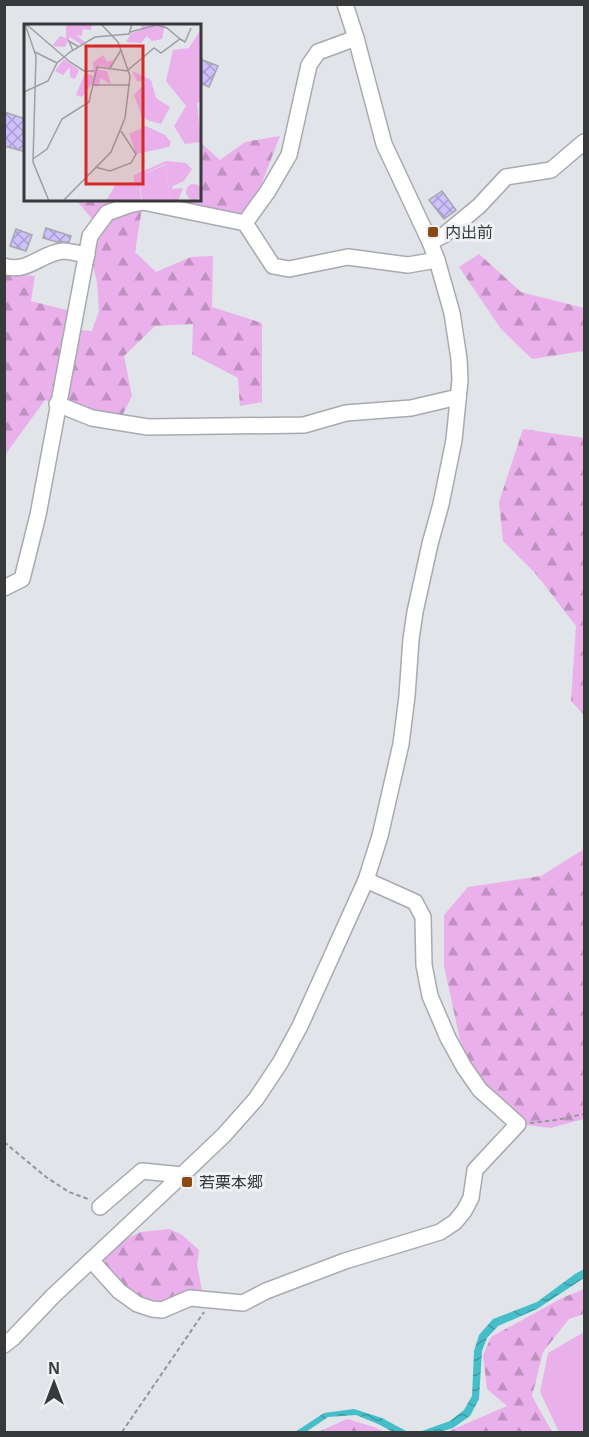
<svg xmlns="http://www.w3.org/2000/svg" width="589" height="1437" font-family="Arial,'Noto Sans JP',sans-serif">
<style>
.green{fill:#eab0ec}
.forest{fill:url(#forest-firs)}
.water{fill:url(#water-waves)}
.building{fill:url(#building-cross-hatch);stroke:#a7a6ab;stroke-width:1.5}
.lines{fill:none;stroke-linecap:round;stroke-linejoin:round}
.minor-casing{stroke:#a8aaaf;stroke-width:18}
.path{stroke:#939698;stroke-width:2;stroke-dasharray:4.5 3;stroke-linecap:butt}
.minor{stroke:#fff;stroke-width:15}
.poi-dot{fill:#8b4a14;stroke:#eff1f5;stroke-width:2}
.labels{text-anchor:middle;stroke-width:6;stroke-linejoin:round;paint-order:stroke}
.poi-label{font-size:16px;fill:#38393a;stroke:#eff1f5;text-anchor:start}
.inset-road{fill:none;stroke:#9da0a2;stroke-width:1.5}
.view{fill:#d62828;fill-opacity:0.15;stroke:#d62828;stroke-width:3}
.inset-edge{fill:none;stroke:#38393a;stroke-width:3}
</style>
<defs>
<pattern id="forest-firs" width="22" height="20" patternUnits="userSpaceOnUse" patternTransform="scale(1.5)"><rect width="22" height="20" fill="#eab0ec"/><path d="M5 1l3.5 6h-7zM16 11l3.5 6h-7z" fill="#bf90c0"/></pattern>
<pattern id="water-waves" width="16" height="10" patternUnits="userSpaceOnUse" patternTransform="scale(1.5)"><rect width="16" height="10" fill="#46beca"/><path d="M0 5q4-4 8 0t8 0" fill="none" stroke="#3b9ba5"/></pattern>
<pattern id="building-cross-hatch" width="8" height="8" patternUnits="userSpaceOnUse" patternTransform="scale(1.5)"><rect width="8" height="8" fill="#cec0fd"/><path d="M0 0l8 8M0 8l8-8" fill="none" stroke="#a89dce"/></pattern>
</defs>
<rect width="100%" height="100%" fill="#e1e4e8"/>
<!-- green -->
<path class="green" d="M584 1332V1432H559L540 1392 548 1353Z"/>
<!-- forest -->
<g class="forest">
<path d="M280 136 247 221 143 202 135 252 156 272 191 257 213 256 212 307 262 323V402L240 406 238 378 192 354 193 324 155 326 124 356 132 396 118 424 92 418 45 400 5 455V274L35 276 31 301 78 313V330L92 331 99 311 97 282 90 255 93 220 76 200H200V142L220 160 245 142Z"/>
<path d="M479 254 521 292 584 308V351L532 359 501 329 459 267Z"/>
<path d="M523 429 584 438V715L571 701 576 626 536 574 503 541 499 502Z"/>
<path d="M584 849V1119L550 1128 514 1123 464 1058 444 966V915L468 887 541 876Z"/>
<path d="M170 1229 182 1235 199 1250 197 1265 202 1290 189 1294 173 1304 140 1301 128 1294 101 1260 125 1239 141 1232Z"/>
<path d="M584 1289V1314L569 1319 543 1352 532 1396 552 1432H447L507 1406 487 1389 483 1355 491 1337 562 1298Z"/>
<path d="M347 1419 374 1427 385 1432H318Z"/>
</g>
<!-- water -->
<g class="water">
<path d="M584 1269V1278L537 1309 498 1326 487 1338 482 1351 479 1399 470 1416 453 1428 440 1432H419L450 1421 464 1410 472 1396 474 1351 479 1335 493 1319 537 1302 575 1274Z"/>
<path d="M354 1409 382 1418 408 1432H393L378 1424 356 1415 328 1417 306 1432H295L324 1413Z"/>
</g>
<!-- building -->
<g class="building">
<path d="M200 59 218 66 209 87 200 83Z"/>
<path d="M4 112 26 119V152L4 146Z"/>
<path d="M442 191 456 210 444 219 429 200Z"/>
<path d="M46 228 71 236 69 242H57L43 238Z"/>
<path d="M16 229 32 235 26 251 10 246Z"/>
</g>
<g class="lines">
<!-- minor casing -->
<g class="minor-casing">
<g id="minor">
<path d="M245 223 268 191 289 155 309 65 318 52 356 38"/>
<path d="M430 242 444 235 479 206 506 177 551 170 584 142"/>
<path d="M4 266C27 274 41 253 63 251 70 251 80 254 87 255"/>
<path d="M57 404 92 418 148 427 304 425 346 413 411 408 458 397"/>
<path d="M4 588 22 579 38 515 90 236 107 213 129 205 143 202 245 223 273 266 289 269 348 257 408 265 437 260"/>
<path d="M100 1207 142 1171 182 1175"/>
<path d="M91 1260 119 1291 137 1304 152 1309 162 1310 190 1298 243 1303 266 1291 345 1261 440 1232 455 1222 464 1211 471 1198 475 1170 518 1124 480 1090 464 1067 448 1038 430 996 424 965 423 917 415 902 366 880"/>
<path d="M4 1345 13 1338 53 1296 182 1175 224 1135 256 1099 280 1063 300 1026 366 880 380 836 401 744 407 696 411 639 415 612 430 544 441 504 454 440 460 380 459 359 452 313 437 260 430 242 384 144 356 38 345 4"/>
</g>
</g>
<!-- path -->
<g class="path">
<path d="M530 1123 556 1120 584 1114"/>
<path d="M4 1142 46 1177 69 1192 88 1199"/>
<path d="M122 1432 204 1312"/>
</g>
<!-- minor -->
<use href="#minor" class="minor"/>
</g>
<!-- markers -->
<g class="poi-dot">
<rect x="427" y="226" width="12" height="12" rx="3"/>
<rect x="181" y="1176" width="12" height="12" rx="3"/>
</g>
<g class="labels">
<!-- poi labels -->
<g class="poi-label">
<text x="445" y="238">内出前</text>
<text x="199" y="1188">若栗本郷</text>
</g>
</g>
<!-- overview -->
<g transform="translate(24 24)">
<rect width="177" height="177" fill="#e1e4e8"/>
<path d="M141 141 147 177H118L115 152Z" fill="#eab0ec"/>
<path d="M46 0H68L67 6 59 5 58 12 52 11 61 18 58 21 46 13 41 23 28 22 36 12 42 14V2ZM117 0H141L138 15 128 17 123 12 117 19 102 18 107 9 118 6ZM177 5V77L173 79 177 118 161 120 150 102 162 82 142 57 149 26 165 24ZM79 31 83 38 89 36 86 44 76 42 75 46 83 47 87 61 77 54 74 63 67 61 58 73 52 71 61 49 70 52 69 38ZM40 35 55 46 51 55 46 53V43L39 51 31 47ZM108 47 127 56 132 74 146 83 137 100 123 96 117 90 110 71 122 58 113 57ZM122 102 141 111 147 118 145 123 112 130 105 110ZM142 137 162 139 168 145 160 157 149 162 148 165 159 164 154 177H147L141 140 115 152 117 177H82L92 160 110 158V151ZM162 168a8 8 0 1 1 16 0a8 8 0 1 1-16 0Z" fill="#eab0ec"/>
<path class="inset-road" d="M1 0 12 32 9 138 25 177M2 0 46 38 60 47H70M106 8 133 1 143 4 156 15M49 27 45 17 55 23M11 28 33 39M86 44 97 26M104 46 130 24 137 29 156 15 161 18 167 4M68 61H106M0 68 24 57 33 39 46 28 71 13 105 10 108 0M9 135 23 125 38 95 65 78 73 43 104 47M71 143 86 147 107 139 112 130 97 107M39 177 87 128 101 94 106 52 94 18 77 0"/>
<path class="view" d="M62 22H119V160H62Z"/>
<rect width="177" height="177" class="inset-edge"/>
</g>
<!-- border -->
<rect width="589" height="1437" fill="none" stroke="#38393a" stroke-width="12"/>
<!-- north arrow -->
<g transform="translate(54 1383)" stroke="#eff1f5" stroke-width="4.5" paint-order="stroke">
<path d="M0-4.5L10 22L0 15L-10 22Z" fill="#38393a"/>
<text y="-9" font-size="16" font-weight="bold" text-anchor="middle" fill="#38393a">N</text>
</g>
</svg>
